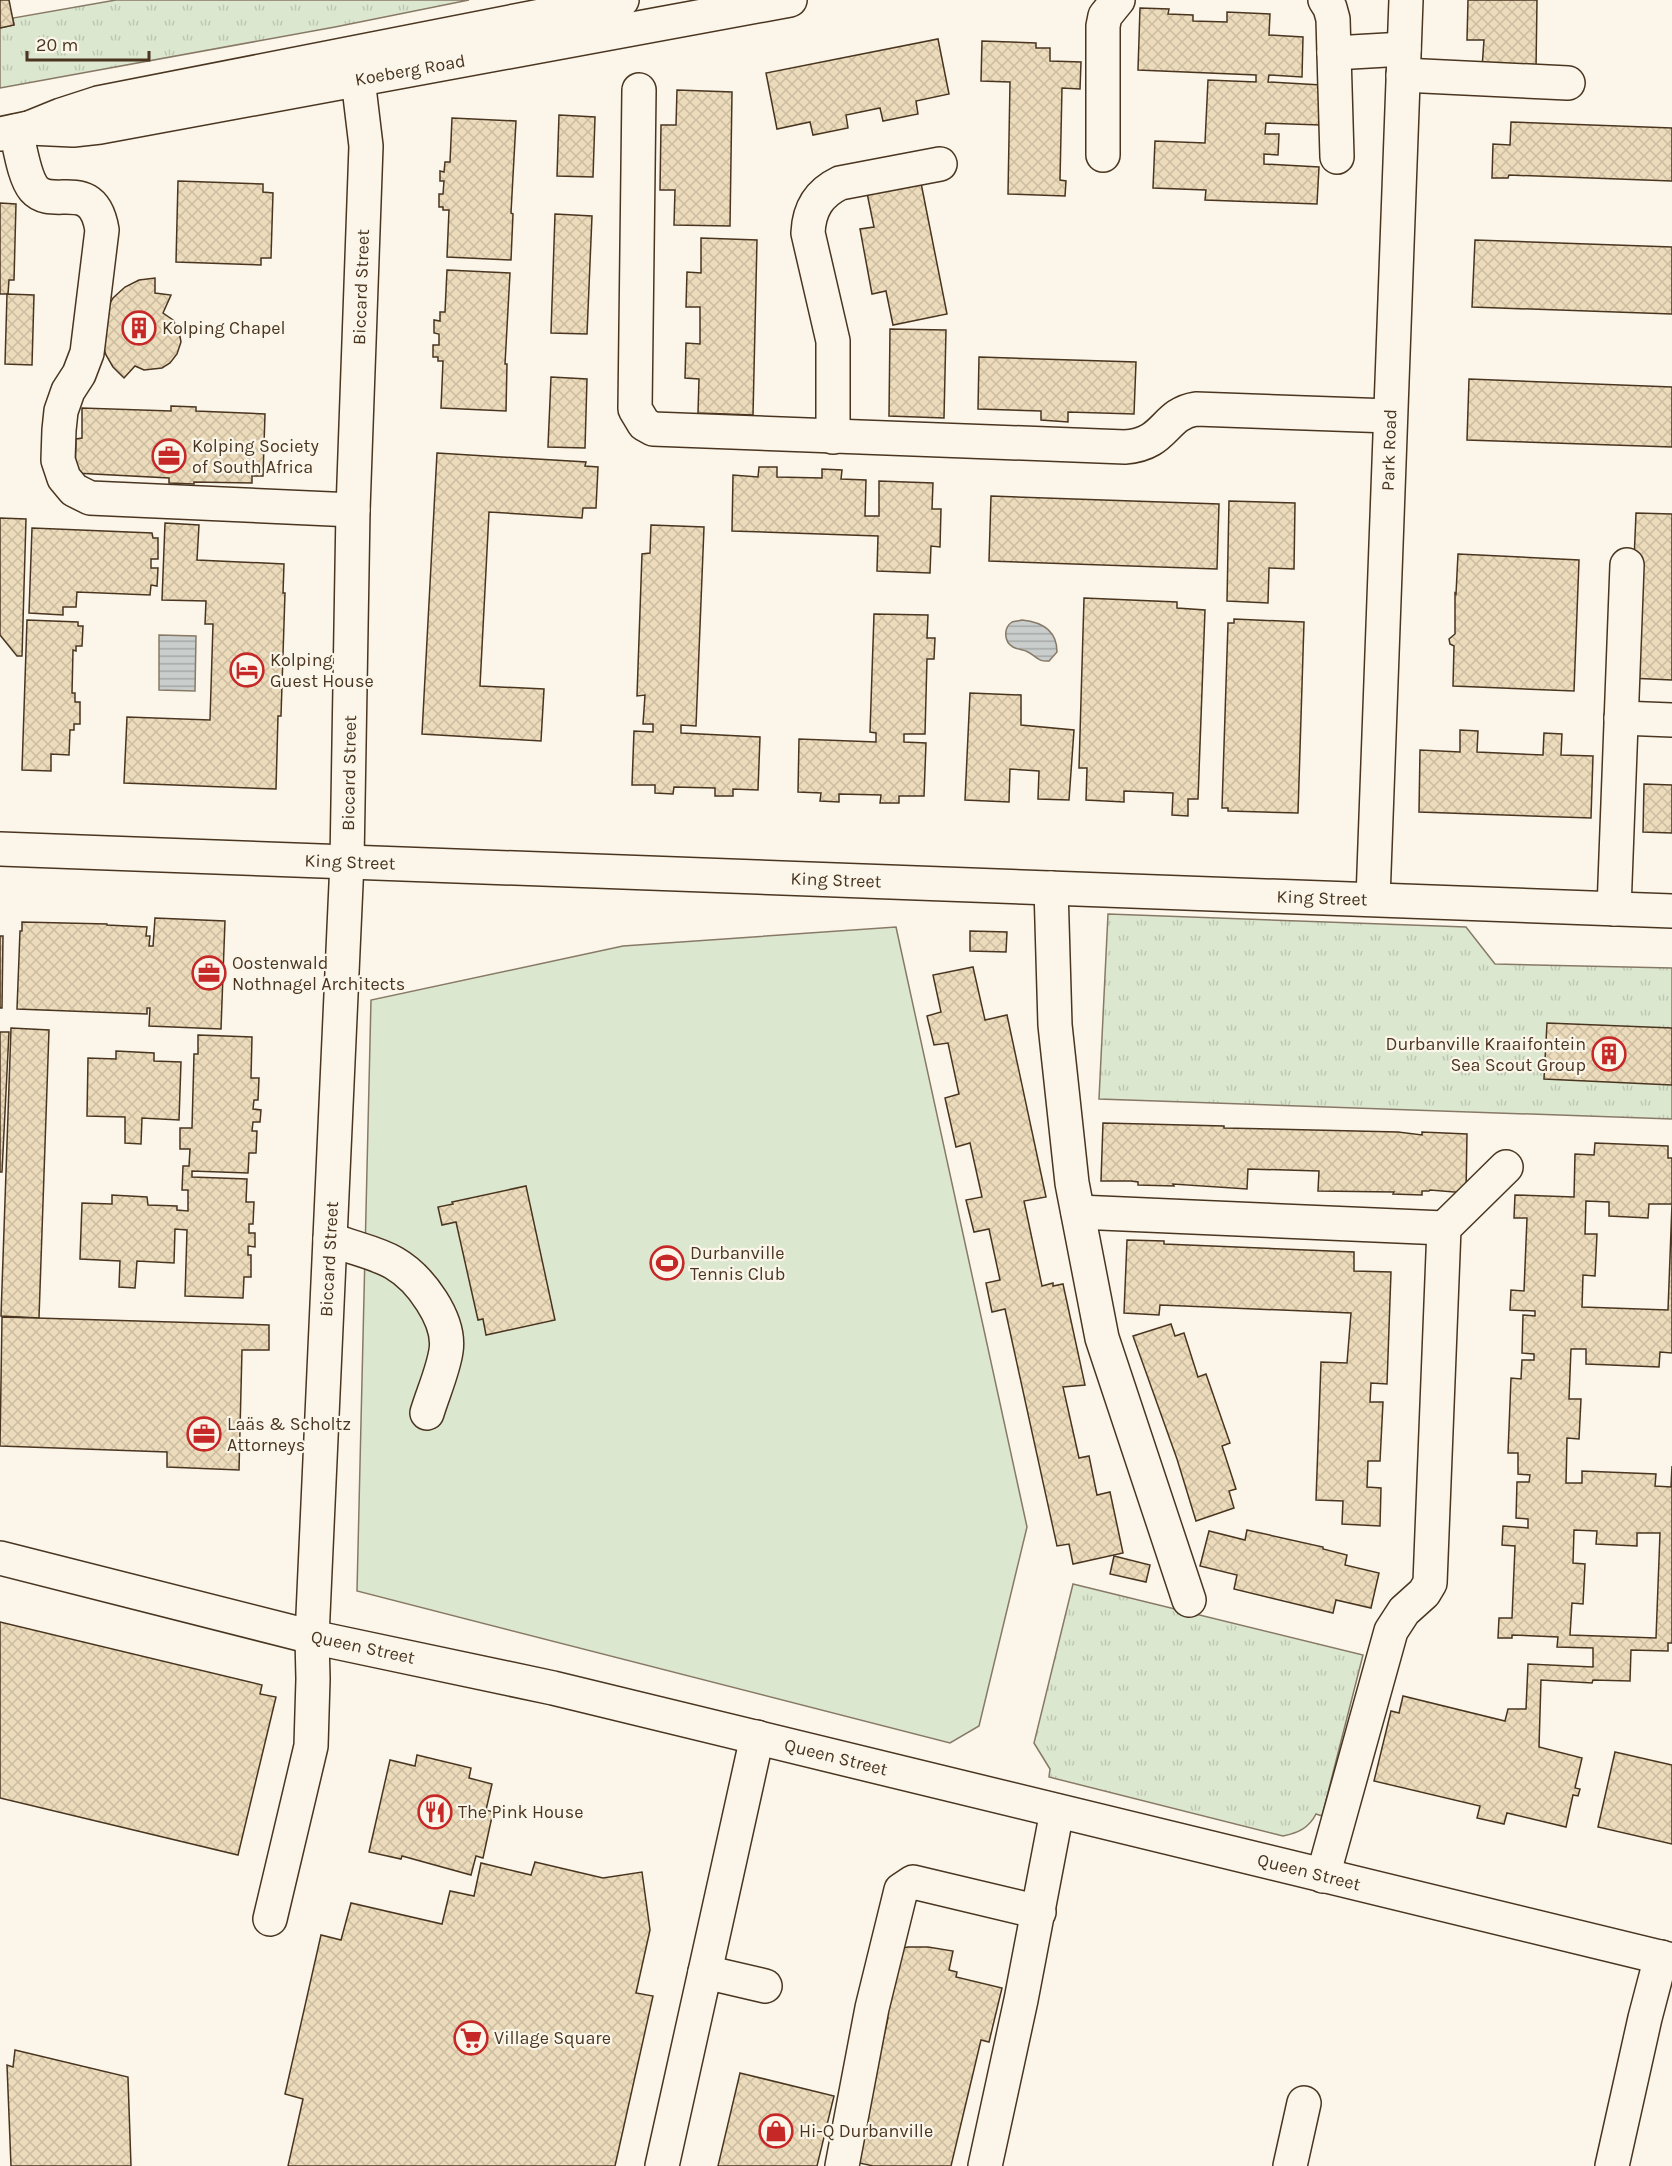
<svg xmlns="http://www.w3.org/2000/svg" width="1672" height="2166" font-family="Karla,sans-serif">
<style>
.grass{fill:url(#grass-tufts);stroke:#887966;stroke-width:1.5}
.garden{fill:#dce7d0;stroke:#887966;stroke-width:1.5}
.water{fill:url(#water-rules);stroke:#887966;stroke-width:1.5}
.building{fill:url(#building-cross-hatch);stroke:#4a3520;stroke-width:1.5;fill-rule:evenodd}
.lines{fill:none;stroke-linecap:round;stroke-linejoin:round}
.minor-casing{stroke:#4a3520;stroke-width:36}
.major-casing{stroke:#4a3520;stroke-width:36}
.minor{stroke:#fbf6e9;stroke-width:33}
.major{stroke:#fbf6e9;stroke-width:33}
.labels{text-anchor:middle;stroke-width:4.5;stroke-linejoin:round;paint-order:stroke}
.street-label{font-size:18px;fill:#4a3520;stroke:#fbf6e9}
.poi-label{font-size:18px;fill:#4a3520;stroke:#fbf6e9;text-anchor:start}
</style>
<defs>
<pattern id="grass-tufts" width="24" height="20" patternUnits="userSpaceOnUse" patternTransform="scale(1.5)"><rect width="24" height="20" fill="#dce7d0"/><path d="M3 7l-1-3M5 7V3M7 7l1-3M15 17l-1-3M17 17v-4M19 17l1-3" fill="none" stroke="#bec7b2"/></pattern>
<pattern id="water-rules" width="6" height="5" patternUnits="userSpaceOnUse" patternTransform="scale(1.5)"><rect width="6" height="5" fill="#c9cecd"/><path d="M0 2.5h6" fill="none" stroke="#a5a8a6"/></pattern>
<pattern id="building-cross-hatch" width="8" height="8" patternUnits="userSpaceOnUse" patternTransform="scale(1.5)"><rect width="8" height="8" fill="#ecdcbc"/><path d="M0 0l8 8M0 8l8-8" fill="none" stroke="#ccbda1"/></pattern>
</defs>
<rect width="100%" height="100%" fill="#fbf6e9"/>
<!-- grass -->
<g class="grass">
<path d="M116 0H469L335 27 0 88V28L14 25 13 18Z"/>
<path d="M1108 914 1466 927 1495 964 1672 968V1119L1099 1099Z"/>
<path d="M1073 1584 1363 1655 1322 1816 1316 1814C1309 1828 1298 1833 1283 1836L1049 1777 1050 1769 1034 1743Z"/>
</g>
<!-- garden -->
<path class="garden" d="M896 927 1027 1527 979 1726 950 1743 357 1591 371 1000 623 946Z"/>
<!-- water -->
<g class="water">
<path d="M1022 620C1042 622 1057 630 1057 652L1049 661C1038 662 1037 657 1028 652 1023 649 1018 650 1013 647 1004 642 1003 628 1012 622 1015 621 1019 621 1022 620Z"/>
<path d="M159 635 196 636 195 691 159 690Z"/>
</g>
<!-- building -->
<g class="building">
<path d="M0 0H9L14 25 0 28Z"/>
<path d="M1468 0H1537L1536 70 1482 68 1484 40H1467Z"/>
<path d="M1140 8 1169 9 1168 14 1193 15V21L1227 22V12L1270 14 1269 35 1303 37 1302 77 1269 75 1268 82 1321 85 1320 125 1266 123 1265 134H1279L1278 155 1264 154V164L1319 167 1317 204 1205 200 1206 190 1153 188 1155 141 1205 143 1208 80 1256 82V75L1138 70Z"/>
<path d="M938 39 949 94 916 101 918 114 883 121 880 108 846 115 848 128 813 135 810 122 777 129 766 73Z"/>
<path d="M982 41 1036 43V48H1050V61L1081 62 1080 89 1062 88 1060 180 1066 181 1065 196 1008 194 1010 82 981 81Z"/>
<path d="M677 90 732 92 730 226 674 225 675 190H660L661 125H676Z"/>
<path d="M559 115 595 117 593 177 557 176Z"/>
<path d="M452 118 516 121 511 213 513 214 511 260 447 257 449 210H443V207H439V194H443L444 181H440V171L444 172 445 162H450Z"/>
<path d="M1511 122 1672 128V181L1509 175 1508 178H1492L1493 144 1510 145Z"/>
<path d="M178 181 263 184V192L273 193 271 258H261V265L176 262Z"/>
<path d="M921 183 947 314 893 325 886 291 872 294 860 229 874 227 867 193Z"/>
<path d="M0 203 16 204 14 280H9L8 294H0Z"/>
<path d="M555 214 592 216 587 334 551 333Z"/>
<path d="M701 238 757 240 753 415 698 413 699 379 685 378 686 343 700 344V307H686L687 272 701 273Z"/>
<path d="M1475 240 1672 247V314L1472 307Z"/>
<path d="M447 270 510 273 505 364H507L506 411 441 408 443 361H438V357H433V345H439V334L434 333V320L440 321V312H445Z"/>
<path d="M155 278V293L171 295 163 313 173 320 179 331 181 342 177 354 170 363 162 368 144 370 135 366 124 378 113 367 106 355 101 340 105 311 113 298 125 287 139 280Z"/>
<path d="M7 294 34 295 32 365 5 364Z"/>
<path d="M890 329 946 330 944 418 889 416Z"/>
<path d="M979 357 1136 362 1134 414 1068 412V422L1041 420V411L978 409Z"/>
<path d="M551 377 587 379 585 448 548 447Z"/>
<path d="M1469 379 1672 387V447L1467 440Z"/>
<path d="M171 406 196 407V411L265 414 263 476H252V483L194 482V484L169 483V478L75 473 76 439 82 438V408L171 411Z"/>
<path d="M437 453 586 462 585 466 598 467 596 508H583L582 518 489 512 480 686 544 689 541 741 422 734Z"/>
<path d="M759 467H777V477L822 478V469L842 470 841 479 866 480 865 516H879V481L933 483 932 509H941L940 547 931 546 930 573 877 571 878 536 732 531 733 475 758 477Z"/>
<path d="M991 496 1219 504 1217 569 989 561Z"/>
<path d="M1229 501 1295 503 1294 569 1269 568 1268 603 1227 601Z"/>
<path d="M1636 513 1672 514V680L1629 678Z"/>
<path d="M0 518 26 519 22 656H17L0 635Z"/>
<path d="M165 523 199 525 197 560 284 564 283 593H285L281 716H278L276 789 124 783 127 717 210 720 213 624H205L206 601 162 600Z"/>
<path d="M651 525 704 527 696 726 681 725V733L760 737 758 790 733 789V796H715V788L674 787 673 794 655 793V785H632L634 731 653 732V724H643L645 695 637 696 642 554 650 553Z"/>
<path d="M32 528 152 533 153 538H158V559H151V568H158L157 586 151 585 150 595 77 592 76 607H63V615L29 613Z"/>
<path d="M1458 554 1579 560 1574 691 1453 686 1454 646 1450 644 1449 639 1455 634V593L1456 594Z"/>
<path d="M1084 598 1177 602V608L1205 610 1198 799H1188V816L1172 815 1173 793 1124 791V802L1086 800 1087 768H1079Z"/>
<path d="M874 614 928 615 927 638H935L934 659H927L925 734H904V742L926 743 924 796H899V803H880L881 795 839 794V802L820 801 821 793 798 792 799 739 876 742V733L870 732Z"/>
<path d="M1234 619 1304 622 1298 813 1228 811V808H1222L1228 623H1234Z"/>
<path d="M27 620 78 622V626H83L82 646H76V651L73 650 72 693H75V702H80V724H74V730H70L69 755 51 754V771L22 770Z"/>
<path d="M970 693 1021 695V725L1074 730 1069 800 1038 799 1039 771 1010 769 1009 802 965 800Z"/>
<path d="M1460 730 1478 731 1477 752 1543 755 1544 733 1562 734 1561 755 1593 756 1591 818 1419 812 1420 750 1460 752Z"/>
<path d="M1644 784 1672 785V833L1643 832Z"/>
<path d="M155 918 225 921 221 1029 149 1026 150 1008H147V1014L17 1009 20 931H22V922L107 924V925L147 927 146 936H150L149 946H153Z"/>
<path d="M970 931 1007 932 1006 952 970 951Z"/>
<path d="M0 936H3L2 1008H0Z"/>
<path d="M973 967 985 1020 1007 1015 1046 1197 1024 1201 1042 1286 1053 1283V1286L1063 1284 1085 1385 1063 1387 1079 1458 1089 1456 1097 1495 1110 1492 1123 1553 1073 1564 1069 1544 1057 1546 1005 1309 992 1312 986 1283 1000 1280 989 1229 974 1232 966 1200 982 1197 970 1143 956 1147 945 1098 959 1094 948 1043 934 1045 927 1016 941 1012 933 975Z"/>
<path d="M1547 1023 1672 1028V1085L1544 1079Z"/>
<path d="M11 1028 49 1030 39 1318 1 1316Z"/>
<path d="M0 1032H9L2 1172H0Z"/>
<path d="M198 1035 252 1037 251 1078H259L258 1100H254L253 1109 261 1110 260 1122H253L252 1131H257L256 1153H249L248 1173 192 1171V1177L247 1179 246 1202H254L253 1224H249V1233H255V1247L248 1246V1255H251V1277H244L243 1298 185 1296 187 1230 175 1229 174 1263 137 1261 135 1288 119 1287 120 1261 80 1259 82 1203 112 1204V1195L147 1197 148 1205 177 1206V1210L188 1211V1190H182L183 1166H189L190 1149H180V1128H192L194 1054H198Z"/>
<path d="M116 1051 154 1053V1061L181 1062 179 1120 142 1118 141 1144 125 1143V1117L87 1116 88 1058 116 1059Z"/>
<path d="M1103 1123 1224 1126V1128L1398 1132 1422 1135V1132L1467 1134 1466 1193 1430 1190 1429 1191H1422V1195L1393 1194 1394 1192 1318 1191 1319 1171 1248 1169 1247 1189 1173 1184 1174 1186 1138 1185V1182L1131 1181H1101Z"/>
<path d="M1595 1143 1668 1146V1158H1672V1353L1660 1352 1659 1367 1586 1364V1349H1571L1569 1399H1581L1579 1439 1567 1438 1566 1483H1582V1471L1656 1474 1655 1486 1671 1487 1672 1466V1643H1668V1651L1631 1650 1630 1681 1593 1680 1592 1683 1541 1680 1539 1747 1582 1758 1575 1788 1580 1789 1578 1796 1573 1795 1566 1827 1507 1813 1504 1824 1477 1818 1480 1806 1374 1781 1391 1711 1399 1713 1403 1696 1505 1721 1508 1709H1526L1528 1664 1593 1667V1648L1557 1647 1558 1637 1512 1635V1638H1498L1499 1618H1512L1515 1546 1502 1545 1503 1526 1528 1528V1519L1516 1518 1517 1482H1529L1530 1475 1518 1474V1453H1508L1511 1378 1521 1379 1522 1360H1534V1354L1522 1353 1523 1315 1535 1316V1311L1510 1310 1511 1290 1524 1291 1527 1218H1514L1515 1195 1574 1197 1575 1154 1594 1155ZM1586 1201 1609 1202V1216L1648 1218 1649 1204H1672L1668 1310 1582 1307 1583 1275 1595 1276 1597 1234H1585ZM1574 1530 1597 1531 1596 1544 1637 1546V1533H1660L1656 1638 1570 1635 1572 1603 1583 1604 1585 1564 1573 1563Z"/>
<path d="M526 1186 555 1320 486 1335 483 1319 478 1320 456 1222 442 1225 438 1207 453 1204 452 1202Z"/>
<path d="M1127 1240 1164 1241V1244L1354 1252V1271L1391 1272 1387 1384 1371 1383 1370 1402H1383L1380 1461H1368L1367 1487 1381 1488 1380 1526 1342 1524 1343 1501 1316 1500 1321 1362 1347 1363 1351 1313 1160 1305 1159 1315 1124 1313Z"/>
<path d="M2 1317 269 1325V1350H242L239 1470 167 1467V1452L0 1446Z"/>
<path d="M1171 1324 1175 1336 1184 1333 1198 1377 1206 1374 1230 1443 1222 1446 1236 1489 1229 1491 1234 1508 1196 1521 1177 1459 1133 1336Z"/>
<path d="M1247 1530 1323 1547V1549L1347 1555 1345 1565 1379 1573 1371 1608 1336 1600 1333 1613 1234 1589 1237 1575 1200 1566 1209 1531 1245 1540Z"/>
<path d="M1114 1556 1150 1565 1146 1582 1110 1574Z"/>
<path d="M0 1622 262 1685 260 1694 276 1697 238 1855 0 1798Z"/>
<path d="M1615 1752 1672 1765V1844L1598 1827Z"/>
<path d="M417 1755 471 1768 469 1778 492 1784 486 1810 493 1812 483 1858 476 1856 471 1875 402 1856 401 1859 369 1852 390 1760 415 1766Z"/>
<path d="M535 1862 603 1878 642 1872 650 1930 636 1993 653 1996 615 2166H288L303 2099 285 2094 321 1935 341 1940 351 1903 442 1924 450 1891 474 1896 481 1863 531 1875Z"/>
<path d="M908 1947H928L953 1951 949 1970 957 1972 956 1977 1002 1988 989 2042 981 2040 951 2166H873L855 2162 888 2018 881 2016 896 1949Z"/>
<path d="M15 2050 128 2077 131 2166H11L7 2065 13 2067Z"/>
<path d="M740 2073 834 2096 817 2166H718Z"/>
</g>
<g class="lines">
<!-- minor casing -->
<g class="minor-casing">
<g id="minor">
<path d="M1325 0 1330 8 1333 19 1337 157"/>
<path d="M1334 53 1404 49"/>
<path d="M1403 75 1568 83"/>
<path d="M639 90 635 409 644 424 653 429 1125 447C1167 444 1163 414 1196 409L1390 416"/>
<path d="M16 131C20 147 24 177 34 189 53 211 93 175 102 230L87 353 79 374 68 391 61 411 59 430 58 460 64 478 74 490 90 498 353 510"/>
<path d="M1103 155V26L1105 16 1118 0"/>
<path d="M833 437V341L808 233C809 209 819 193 840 183L940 164"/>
<path d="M1621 718 1672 720"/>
<path d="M0 849 1672 911"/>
<path d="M1051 888 1055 1025 1072 1183 1102 1338 1189 1600"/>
<path d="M1373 899 1406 0"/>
<path d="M1614 909 1627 565"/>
<path d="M1078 1212 1444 1228"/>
<path d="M330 1239C351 1248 375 1252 394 1263 420 1278 451 1320 446 1351 443 1371 433 1393 427 1413"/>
<path d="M0 1558 312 1637 553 1688 1672 1960"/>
<path d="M1323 1876 1391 1631 1404 1611 1424 1593 1430 1583 1444 1228 1506 1167"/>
<path d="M270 1919 311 1746 313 1679 312 1637 347 862 353 510 366 146 355 54"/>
<path d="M705 1972 765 1986"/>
<path d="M662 2166 757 1737"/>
<path d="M842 2166 872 2008 901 1890 913 1882 1039 1912"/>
<path d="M985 2166 1021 2000 1057 1811"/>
<path d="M1290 2166 1304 2103"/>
<path d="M1612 2166 1645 2018 1661 1957"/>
</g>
</g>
<!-- major casing -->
<g class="major-casing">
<g id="major">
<path d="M29 128 73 130 100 127 790 0"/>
<path d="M0 134 29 128 61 115 98 103 622 0"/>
</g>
</g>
<!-- minor -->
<use href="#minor" class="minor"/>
<!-- major -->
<use href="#major" class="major"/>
</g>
<!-- icons -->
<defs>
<g id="building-ring" transform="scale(1.725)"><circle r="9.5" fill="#fbf6e9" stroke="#c62828" stroke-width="1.5"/><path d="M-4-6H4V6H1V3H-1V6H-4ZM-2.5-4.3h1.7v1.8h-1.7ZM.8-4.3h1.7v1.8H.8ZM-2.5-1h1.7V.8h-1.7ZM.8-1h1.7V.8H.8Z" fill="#c62828"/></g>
<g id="office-ring" transform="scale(1.725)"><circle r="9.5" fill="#fbf6e9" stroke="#c62828" stroke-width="1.5"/><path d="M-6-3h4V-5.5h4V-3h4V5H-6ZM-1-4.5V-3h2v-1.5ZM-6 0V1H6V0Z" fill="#c62828"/></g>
<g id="hotel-ring" transform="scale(1.725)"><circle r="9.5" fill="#fbf6e9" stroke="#c62828" stroke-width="1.5"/><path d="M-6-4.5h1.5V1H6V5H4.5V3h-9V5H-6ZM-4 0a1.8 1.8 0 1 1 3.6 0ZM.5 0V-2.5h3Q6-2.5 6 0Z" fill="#c62828"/></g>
<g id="stadium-ring" transform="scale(1.725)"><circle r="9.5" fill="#fbf6e9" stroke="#c62828" stroke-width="1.5"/><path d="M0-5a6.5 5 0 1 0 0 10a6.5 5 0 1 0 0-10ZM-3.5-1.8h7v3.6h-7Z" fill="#c62828"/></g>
<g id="restaurant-ring" transform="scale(1.725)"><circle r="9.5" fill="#fbf6e9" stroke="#c62828" stroke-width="1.5"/><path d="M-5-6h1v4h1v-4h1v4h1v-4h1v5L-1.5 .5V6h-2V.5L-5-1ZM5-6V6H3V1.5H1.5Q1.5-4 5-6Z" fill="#c62828"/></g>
<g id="supermarket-ring" transform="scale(1.725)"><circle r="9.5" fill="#fbf6e9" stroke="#c62828" stroke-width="1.5"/><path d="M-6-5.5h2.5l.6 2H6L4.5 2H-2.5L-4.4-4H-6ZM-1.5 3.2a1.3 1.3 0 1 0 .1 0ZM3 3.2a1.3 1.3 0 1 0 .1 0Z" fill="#c62828"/></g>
<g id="shop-ring" transform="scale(1.725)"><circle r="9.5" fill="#fbf6e9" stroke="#c62828" stroke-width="1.5"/><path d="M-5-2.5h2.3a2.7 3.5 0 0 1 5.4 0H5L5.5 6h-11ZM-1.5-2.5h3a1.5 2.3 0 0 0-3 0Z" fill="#c62828"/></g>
</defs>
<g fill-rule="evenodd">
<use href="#building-ring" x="139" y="328"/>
<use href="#office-ring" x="169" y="456"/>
<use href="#hotel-ring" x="247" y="670"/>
<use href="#office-ring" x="209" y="973"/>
<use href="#building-ring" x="1609" y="1054"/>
<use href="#stadium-ring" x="667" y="1263"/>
<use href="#office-ring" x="204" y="1434"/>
<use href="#restaurant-ring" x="435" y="1812"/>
<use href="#supermarket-ring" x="471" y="2038"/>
<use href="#shop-ring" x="776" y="2131"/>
</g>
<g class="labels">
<!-- street labels -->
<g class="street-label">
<text transform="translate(410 70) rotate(-10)" y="6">Koeberg Road</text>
<text transform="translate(361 287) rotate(-88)" y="6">Biccard Street</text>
<text transform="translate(1389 450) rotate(-88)" y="6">Park Road</text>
<text transform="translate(349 773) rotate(-89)" y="6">Biccard Street</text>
<text transform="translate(350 862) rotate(2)" y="6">King Street</text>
<text transform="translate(836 880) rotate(2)" y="6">King Street</text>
<text transform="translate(1322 898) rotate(2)" y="6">King Street</text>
<text transform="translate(329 1259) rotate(-87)" y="6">Biccard Street</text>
<text transform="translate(363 1647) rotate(12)" y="6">Queen Street</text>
<text transform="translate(836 1757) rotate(14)" y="6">Queen Street</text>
<text transform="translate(1309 1872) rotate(14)" y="6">Queen Street</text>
</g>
<!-- poi labels -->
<g class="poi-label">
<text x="162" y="334">Kolping Chapel</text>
<text x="192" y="452">Kolping Society<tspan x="192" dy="21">of South Africa</tspan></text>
<text x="270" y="666">Kolping<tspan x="270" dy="21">Guest House</tspan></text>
<text x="232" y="969">Oostenwald<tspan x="232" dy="21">Nothnagel Architects</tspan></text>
<text x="1586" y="1050" text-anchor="end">Durbanville Kraaifontein<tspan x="1586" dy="21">Sea Scout Group</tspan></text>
<text x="690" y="1259">Durbanville<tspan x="690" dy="21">Tennis Club</tspan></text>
<text x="227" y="1430">Laäs &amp; Scholtz<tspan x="227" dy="21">Attorneys</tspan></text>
<text x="458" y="1818">The Pink House</text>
<text x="494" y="2044">Village Square</text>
<text x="799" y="2137">Hi-Q Durbanville</text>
</g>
</g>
<!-- scale -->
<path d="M27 51v9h122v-9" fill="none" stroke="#4a3520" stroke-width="3"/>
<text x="36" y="51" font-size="18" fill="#4a3520" stroke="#fbf6e9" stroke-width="4.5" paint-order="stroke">20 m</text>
</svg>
